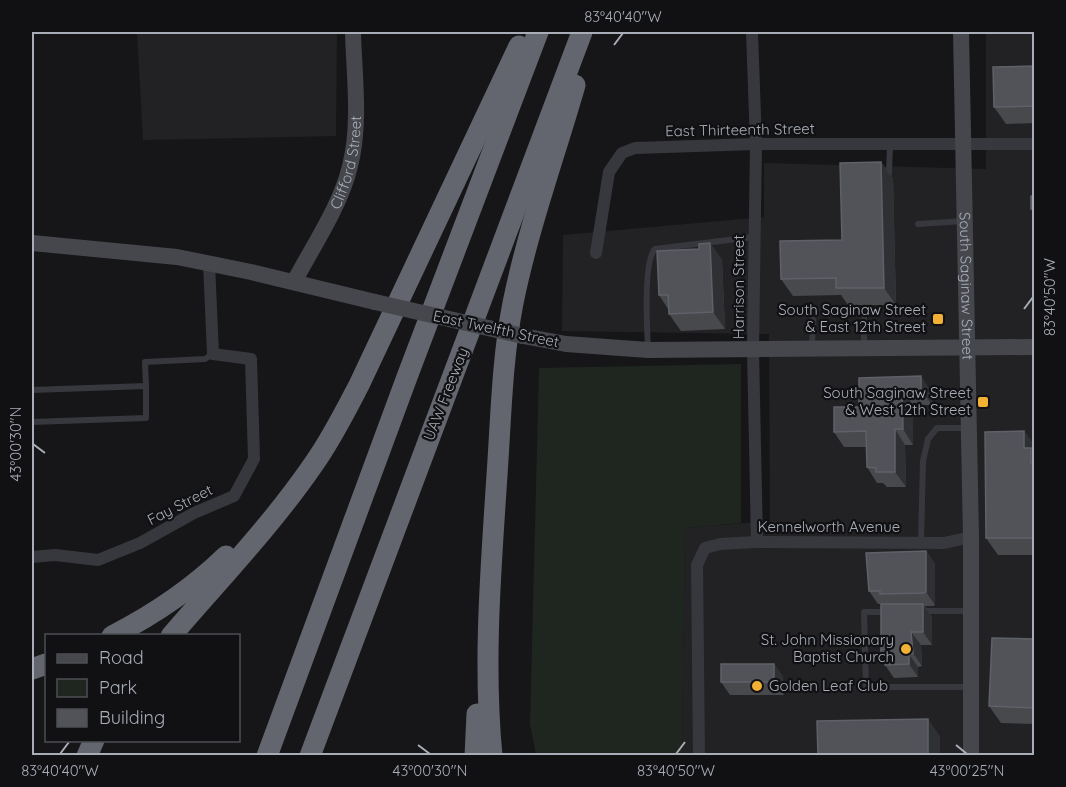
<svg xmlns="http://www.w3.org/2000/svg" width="1066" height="787" font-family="Quicksand,sans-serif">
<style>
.built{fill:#222225}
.green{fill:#1e261f}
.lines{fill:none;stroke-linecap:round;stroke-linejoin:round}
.lane{stroke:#37383d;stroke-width:6}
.street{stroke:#37383d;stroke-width:12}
.secondary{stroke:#45474d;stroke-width:16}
.highway{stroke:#63666e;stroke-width:21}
.secondary-bridge{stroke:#45474d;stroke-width:16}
.wall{fill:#47494d}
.shaded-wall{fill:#2f3033}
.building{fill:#525359;stroke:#5f6168;stroke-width:1.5}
.ticks{fill:none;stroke:#a8adb8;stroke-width:2}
.poi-dot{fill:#f2b134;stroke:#111113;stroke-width:2}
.labels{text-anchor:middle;stroke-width:4.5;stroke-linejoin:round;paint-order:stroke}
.street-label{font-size:15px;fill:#a8adb8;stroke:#111113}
.poi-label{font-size:15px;fill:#a8adb8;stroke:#111113;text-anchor:end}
.neatline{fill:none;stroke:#a8adb8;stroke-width:2}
.ticks-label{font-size:15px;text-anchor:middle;fill:#a8adb8}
</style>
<rect width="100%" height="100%" fill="#161618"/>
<!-- built -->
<g class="built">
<path d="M137 32H337L336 136 143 140Z"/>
<path d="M986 32H1034V755H682L685 528 770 521 769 334 562 331 563 235 764 217V163L986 169Z"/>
</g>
<!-- green -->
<path class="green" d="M741 364V523L685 528 682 755H536L530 724 539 368Z"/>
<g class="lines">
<!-- lane -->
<g class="lane">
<path d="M889 174 890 144"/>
<path d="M918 224 964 221"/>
<path d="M812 346 813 320"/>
<path d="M864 346V319"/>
<path d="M648 348C647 329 643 261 655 249L753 237"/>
<path d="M146 386 145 362 205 359 213 354"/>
<path d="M32 390 146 386V418L32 422"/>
<path d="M921 542 923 461 928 439 937 428H968"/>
<path d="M921 611H971"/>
<path d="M887 612H864L866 687H970"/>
</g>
<!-- street -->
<g class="street">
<path d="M752 32 756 144 753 350 757 542"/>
<path d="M596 253 609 172 622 153 635 148 756 144H1034"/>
<path d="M32 557 55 555 98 560 140 543 194 513 234 496 254 459 251 359 213 354 209 263"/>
<path d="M699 756 697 565 705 548 720 544 757 542 944 543 971 537"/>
</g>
<!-- secondary -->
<g class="secondary">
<path id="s1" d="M961 32 971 537V756"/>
<path d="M32 243 177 257 251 272 375 302"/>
<path id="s2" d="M294 282C313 246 341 205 350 166 361 123 354 75 353 32"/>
<path d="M523 336 566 344 648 350 1034 347"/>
</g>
<!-- highway -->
<g class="highway">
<path d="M112 636C153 615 193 588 226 556"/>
<path d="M171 636C219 580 271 526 313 465 331 440 345 412 359 385L519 46"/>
<path d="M32 669 46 664"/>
<path d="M87 756 94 740"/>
<path d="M267 756 407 377 538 32"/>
<path d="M310 756 582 32"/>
<path d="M475 756 477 714"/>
<path d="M492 756C483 662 491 568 497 475 501 418 502 359 513 303 528 229 554 158 575 85"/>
</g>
<!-- secondary-bridge -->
<path class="secondary-bridge" d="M375 302 523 336"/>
</g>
<!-- wall -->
<g class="wall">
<path d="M1035 66V123L1006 124 994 107Z"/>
<path d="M881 162 893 179 896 305H848L841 295 793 296 781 279 842 240Z"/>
<path d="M710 243 722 260 725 329 681 331 669 314 668 309 659 295 699 249Z"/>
<path d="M859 378 931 391 932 405H913V445H905L906 487H887L883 483H877L867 467V447H844L834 432 859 407Z"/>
<path d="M1024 431 1035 446V555H998L986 538Z"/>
<path d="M926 551 935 564V605L933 606H925L932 617V645H921L922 666 918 667V677L894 678 885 665V658L881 653 882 604H878L869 591Z"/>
<path d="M1035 639V724L1001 723 989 706Z"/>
<path d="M774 664 783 677 784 695H730L721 682Z"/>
</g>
<!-- shaded-wall -->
<g class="shaded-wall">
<path d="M881 162 893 179 896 305 884 288Z"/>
<path d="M710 243 722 260 725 329 713 312Z"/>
<path d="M921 376 931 391 932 405 921 390Z"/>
<path d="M902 390 913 405V445L903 429Z"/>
<path d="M895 429 905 445 906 487 895 472Z"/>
<path d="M1024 431 1035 446V467L1031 463 1024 448Z"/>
<path d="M926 551 935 564V605L926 592Z"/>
<path d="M923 604 932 617V645L923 632Z"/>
<path d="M911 632 921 645 922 666 913 653Z"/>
<path d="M909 654 918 667V677L909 664Z"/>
<path d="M774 664 783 677 784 695 774 682Z"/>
<path d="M928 719 940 736V756H928Z"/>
</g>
<!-- building -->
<g class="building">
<path d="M1035 66V106L994 107 993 67Z"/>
<path d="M881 162 884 288H836V278L781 279 780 241 842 240 840 163Z"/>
<rect x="1031" y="196" width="4" height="13"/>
<path d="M710 243 713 312 669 314 668 295H659L657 251 699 249V244Z"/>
<path d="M921 376V390H902L903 429H895V472H876V468L867 467 866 431 834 432V407H859V378Z"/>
<path d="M1024 431V448H1031V463H1035L1034 538H986L985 432Z"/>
<path d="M926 551V592L923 593 880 594V591H869L866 553Z"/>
<path d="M881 604H923V632H911L913 653 909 654V664L885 665V653H881Z"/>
<path d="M992 638 1035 639V708L989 706Z"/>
<rect x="721" y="664" width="53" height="18"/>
<path d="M928 719V756H818L817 721Z"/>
</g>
<!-- ticks -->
<path class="ticks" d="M614 45 623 33M1024 309 1033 297M33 444 45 453M418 745 430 754M956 745 967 754M60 754 69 742M676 754 685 742"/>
<!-- markers -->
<g class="poi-dot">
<rect x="932" y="313" width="12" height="12" rx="3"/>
<rect x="977" y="396" width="12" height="12" rx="3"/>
<circle cx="906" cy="649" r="6"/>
<circle cx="757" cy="686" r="6"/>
</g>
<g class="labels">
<!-- street labels -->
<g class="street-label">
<text transform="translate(740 130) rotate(-1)" y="5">East Thirteenth Street</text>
<text dy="5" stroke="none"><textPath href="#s2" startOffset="132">Clifford Street</textPath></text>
<text dy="5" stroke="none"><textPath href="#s1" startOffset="254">South Saginaw Street</textPath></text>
<text transform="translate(739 287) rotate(-90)" y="5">Harrison Street</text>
<text transform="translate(496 329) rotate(12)" y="5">East Twelfth Street</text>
<text transform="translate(446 394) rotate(-69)" y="5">UAW Freeway</text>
<text transform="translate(180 505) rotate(-27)" y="5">Fay Street</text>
<text x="829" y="532">Kennelworth Avenue</text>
</g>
<!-- poi labels -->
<g class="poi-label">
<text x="926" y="315">South Saginaw Street<tspan x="926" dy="17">&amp; East 12th Street</tspan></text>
<text x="971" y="398">South Saginaw Street<tspan x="971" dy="17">&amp; West 12th Street</tspan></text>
<text x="894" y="645">St. John Missionary<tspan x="894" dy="17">Baptist Church</tspan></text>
<text x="769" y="691" text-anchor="start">Golden Leaf Club</text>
</g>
</g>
<!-- border -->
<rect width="1066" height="787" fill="none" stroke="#111113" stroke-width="66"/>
<!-- legend -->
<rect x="45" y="634" width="195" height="108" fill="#111113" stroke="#4d4f55" stroke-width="1.5"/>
<rect x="57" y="654" width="30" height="9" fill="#45474d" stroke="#4d4f55" stroke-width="1.5"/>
<text x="99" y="664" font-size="18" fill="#a8adb8">Road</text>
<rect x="57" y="679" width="30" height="18" fill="#1e261f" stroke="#4d4f55" stroke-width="1.5"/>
<text x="99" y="694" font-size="18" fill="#a8adb8">Park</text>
<rect x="57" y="709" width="30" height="18" fill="#525359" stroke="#4d4f55" stroke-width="1.5"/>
<text x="99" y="724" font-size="18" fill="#a8adb8">Building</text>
<rect x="33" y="33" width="1000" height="721" class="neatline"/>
<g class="ticks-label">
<text x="623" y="22">83°40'40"W</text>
<text transform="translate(1050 297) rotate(-90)" y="5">83°40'50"W</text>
<text transform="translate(16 444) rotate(-90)" y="5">43°00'30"N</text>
<text x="60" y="776">83°40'40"W</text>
<text x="430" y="776">43°00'30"N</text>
<text x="676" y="776">83°40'50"W</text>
<text x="967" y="776">43°00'25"N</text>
</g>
</svg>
